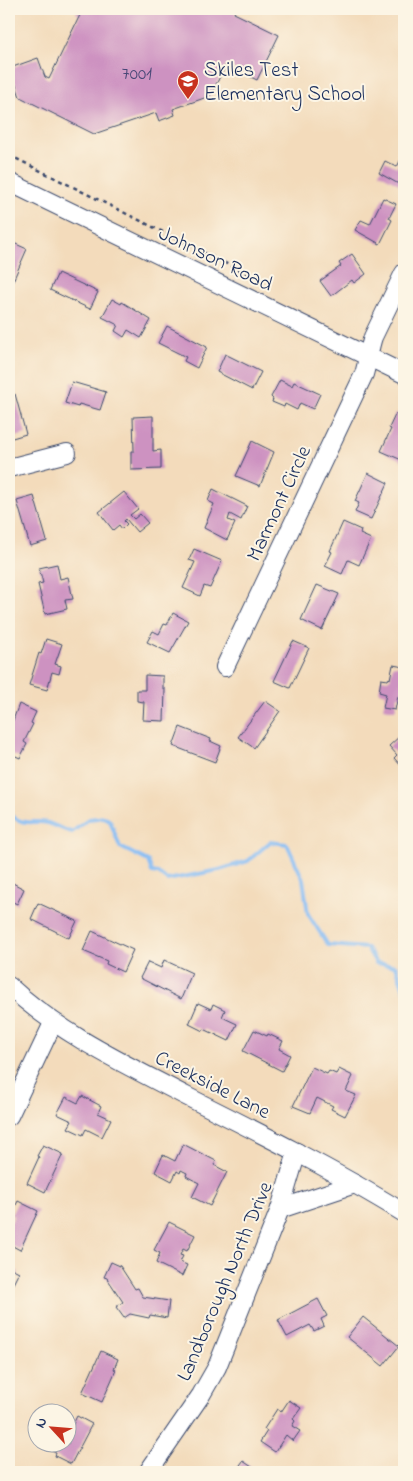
<svg xmlns="http://www.w3.org/2000/svg" width="413" height="1481" font-family="'Indie Flower',sans-serif">
<style>
.lines{fill:none;stroke-linecap:round;stroke-linejoin:round}
.stream{stroke:#84bbf4;stroke-width:4}
.building{fill:#cd92c1}
.minor-casing{stroke:#3b496c;stroke-width:20}
.path{stroke:#3b496c;stroke-width:2.5;stroke-dasharray:4 4;stroke-linecap:butt}
.minor{stroke:#fff;stroke-width:18}
.labels{text-anchor:middle;stroke-width:4;stroke-linejoin:round;paint-order:stroke}
.number-label{font-size:19px;fill:#484877}
.poi-label{font-size:21px;fill:#1b2f5e;stroke:#fcf5e5;text-anchor:start}
.street-label{font-size:21px;fill:#1b2f5e;stroke:#fcf5e5}
</style>
<rect width="100%" height="100%" fill="#fcf5e5"/>
<filter id="ink" filterUnits="userSpaceOnUse"><feTurbulence type="fractalNoise" baseFrequency=".02" numOctaves="2"/><feDisplacementMap in="SourceGraphic" scale="10" xChannelSelector="R" yChannelSelector="G"/><feConvolveMatrix kernelMatrix="1 2 1 2 8 2 1 2 1" color-interpolation-filters="sRGB"/></filter>
<filter id="wash" filterUnits="userSpaceOnUse"><feTurbulence type="fractalNoise" baseFrequency=".0096" numOctaves="4" result="noise"/><feDisplacementMap in="SourceGraphic" scale="20" xChannelSelector="R" yChannelSelector="G"/><feGaussianBlur stdDeviation="1.12" result="paint"/><feColorMatrix in="noise" values="0 0 0 0 0 0 0 0 0 0 0 0 0 0 0 0 0 1.4 0 .05"/><feComposite in="paint" operator="in"/></filter>
<g filter="url(#wash)">
<rect width="100%" height="100%" fill="#f3dbbb"/>
<g class="lines">
<!-- stream -->
<path class="stream" d="M9 814C27 828 31 819 48 823 57 826 63 830 72 832L89 819 105 817 110 821 120 847 148 861 152 872 158 873 167 880 219 870 248 861 270 842 287 844 303 879 308 914 328 945 367 948 376 963 396 966 404 990"/>
</g>
<g id="blocks">
<!-- building -->
<g class="building">
<path d="M78 9H236L234 13 279 35 257 80 226 65 210 96 173 109 175 115 159 121 156 113 94 134 20 97 10 68 38 58 45 77 49 79 80 15 76 13Z"/>
<path d="M404 153V187L379 173 385 161 397 167Z"/>
<path d="M383 198 396 204 389 218 392 220 380 244 355 230 361 220 370 224Z"/>
<path d="M9 241 27 249 9 290Z"/>
<path d="M352 254 366 274 354 283 352 280 331 296 320 281 341 266 339 263Z"/>
<path d="M58 273 98 292 90 309 50 290Z"/>
<path d="M112 299 121 304 122 302 151 320 141 338 128 330 124 337 115 331 118 325 102 317Z"/>
<path d="M167 326 207 347 197 368 184 361 186 357 158 343Z"/>
<path d="M225 354 261 372 252 390 217 372Z"/>
<path d="M280 380 292 386 294 382 320 394 313 409 300 403 297 410 285 404 284 407 272 402 273 399 271 397Z"/>
<path d="M72 382 106 392 100 410 79 404 78 407 65 403Z"/>
<path d="M15 394 26 434 9 439V396Z"/>
<path d="M396 413 404 417V461L381 451 391 429 389 428Z"/>
<path d="M153 416V451L161 450V469L131 470V451H134L133 417Z"/>
<path d="M252 441 274 452 260 486 236 476Z"/>
<path d="M368 473 388 483 371 519 355 512 359 503 355 501Z"/>
<path d="M213 489 247 506 241 520 230 514 228 520 235 523 227 540 204 528 214 504 208 501Z"/>
<path d="M124 492 138 509 130 515 134 519 140 514 148 523 137 532 126 519 124 521 127 524 122 529 119 525 113 530 99 512Z"/>
<path d="M34 496 47 541 30 546 17 501Z"/>
<path d="M343 522 361 530 360 534 371 539 359 565 348 560 342 574 325 566 332 552 330 551Z"/>
<path d="M194 549 222 561 210 588 204 586 200 596 183 588 195 562 189 560Z"/>
<path d="M57 564 60 579 68 577 73 599 65 600 67 609 45 614 38 584 43 583 39 568Z"/>
<path d="M317 585 339 594 322 630 301 620Z"/>
<path d="M173 613 188 621 170 653 147 642 153 631 159 634 164 624 167 625Z"/>
<path d="M46 639 62 644 55 664 61 666 59 674 52 672 47 690 29 685 39 653 41 654Z"/>
<path d="M293 641 309 648 290 688 274 681Z"/>
<path d="M393 665 404 667V698L398 696 395 710 383 708 386 694 379 692 381 679 388 680 389 678 390 679Z"/>
<path d="M145 675 163 676V689H165L164 721 143 720 144 702 137 701V690H145Z"/>
<path d="M265 701 280 711 254 748 238 737Z"/>
<path d="M19 704 36 712 31 723 33 724 24 742 27 744 20 758 9 753V731Z"/>
<path d="M180 727 211 739 210 741 221 746 215 762 173 746Z"/>
<path d="M401 735 404 738V769L394 758 397 755 389 746Z"/>
<path d="M9 881 24 889 17 904 9 900Z"/>
<path d="M38 903 77 921 69 938 31 919Z"/>
<path d="M92 931 133 950 123 972 106 964 107 961 83 951Z"/>
<path d="M164 960 192 973 181 999 140 978 148 962 161 968Z"/>
<path d="M198 1003 211 1009 213 1004 225 1010 222 1017 237 1024 229 1041 204 1029 203 1031 189 1024Z"/>
<path d="M254 1030 267 1036 268 1034 283 1041 279 1049 290 1055 282 1071 243 1051Z"/>
<path d="M312 1067 327 1074 329 1071 336 1074 339 1069 353 1076 346 1091 356 1095 345 1116 331 1109 333 1106 317 1098 310 1113 293 1106Z"/>
<path d="M82 1096 101 1106 98 1113 111 1119 102 1137 86 1129 83 1135 68 1128 72 1121 57 1114 66 1097 78 1103Z"/>
<path d="M183 1144 216 1161 214 1165 227 1172 210 1206 192 1197 199 1183 186 1176 187 1173 181 1170 180 1173 177 1171 172 1181 155 1172 163 1155 175 1161Z"/>
<path d="M43 1145 63 1154 45 1192 27 1183 39 1157 37 1156Z"/>
<path d="M18 1201 38 1211 20 1250 9 1244V1226L14 1216 11 1215Z"/>
<path d="M169 1222 195 1235 187 1251 183 1249 180 1255 183 1256 180 1262 187 1265 182 1276 156 1263 160 1253 154 1250Z"/>
<path d="M111 1262 120 1266 135 1289 138 1288 143 1297 169 1301 167 1318 150 1315 149 1318 130 1314 124 1318 116 1307 123 1302 107 1278 104 1277Z"/>
<path d="M9 1267 19 1272 13 1284 9 1282Z"/>
<path d="M318 1299 327 1316 321 1319 324 1326 314 1331 310 1325 287 1337 278 1320Z"/>
<path d="M363 1317 399 1346 383 1366 347 1337Z"/>
<path d="M101 1351 118 1359 114 1369 116 1370 102 1402 82 1393Z"/>
<path d="M289 1400 301 1408 293 1419 295 1421 292 1426 300 1431 293 1441 286 1435 275 1452 260 1442 267 1431 264 1429 277 1409 281 1412Z"/>
<path d="M77 1416 92 1424 71 1464 55 1456 56 1453 49 1450 52 1444H68V1434Z"/>
<path d="M243 1461 258 1471 257 1472H235Z"/>
</g>
</g>
</g>
<g filter="url(#ink)">
<use href="#blocks" fill-opacity="0" stroke="#3b496c" stroke-width="1"/>
<g class="lines">
<!-- minor casing -->
<g class="minor-casing">
<g id="minor">
<path d="M9 182 404 374"/>
<path d="M9 468 67 453"/>
<path d="M225 667 364 374C368 361 369 349 373 337L404 273"/>
<path d="M9 986C62 1035 123 1063 186 1096 260 1133 334 1170 404 1213"/>
<path d="M9 1116 53 1023"/>
<path d="M280 1209 355 1184"/>
<path d="M148 1472 201 1395 217 1367 280 1209 297 1152"/>
</g>
</g>
<!-- path -->
<path class="path" d="M9 155 245 273 255 283"/>
<!-- minor -->
<use href="#minor" class="minor"/>
</g>
</g>
<!-- icons -->
<defs>
<g id="school-pin" transform="scale(1.125)"><path d="M0 17L-7.5 6A9.5 9.5 0 1 1 7.5 6Z" fill="#c8321e" stroke="#fcf5e5"/><path d="M0-5L7-2L0 1L-7-2ZM-4 1L0 2.5L4 1V4Q0 6-4 4Z" fill="#fff"/></g>
</defs>
<g fill-rule="evenodd">
<use href="#school-pin" x="188" y="81"/>
</g>
<g class="labels">
<!-- number labels -->
<g class="number-label">
<text x="137" y="79">7001</text>
</g>
<!-- poi labels -->
<g class="poi-label">
<text x="204" y="76">Skiles Test<tspan x="204" dy="24">Elementary School</tspan></text>
</g>
<!-- street labels -->
<g class="street-label">
<text transform="translate(216 258) rotate(26)" y="7">Johnson Road</text>
<text transform="translate(278 503) rotate(-65)" y="7">Marmont Circle</text>
<text transform="translate(213 1084) rotate(27)" y="7">Creekside Lane</text>
<text transform="translate(224 1281) rotate(-67)" y="7">Landborough North Drive</text>
</g>
</g>
<!-- margin -->
<rect width="413" height="1481" fill="none" stroke="#fcf5e5" stroke-width="30"/>
<!-- north arrow -->
<g transform="translate(52 1428) rotate(296)"><circle r="24" fill="#fcf5e5" stroke="#a2a6af"/>
<path d="M0-4L9 19L0 12L-9 19Z" fill="#c8321e"/>
<text y="-8" font-size="14" font-weight="bold" text-anchor="middle" fill="#1b2f5e">N</text>
</g>
</svg>
